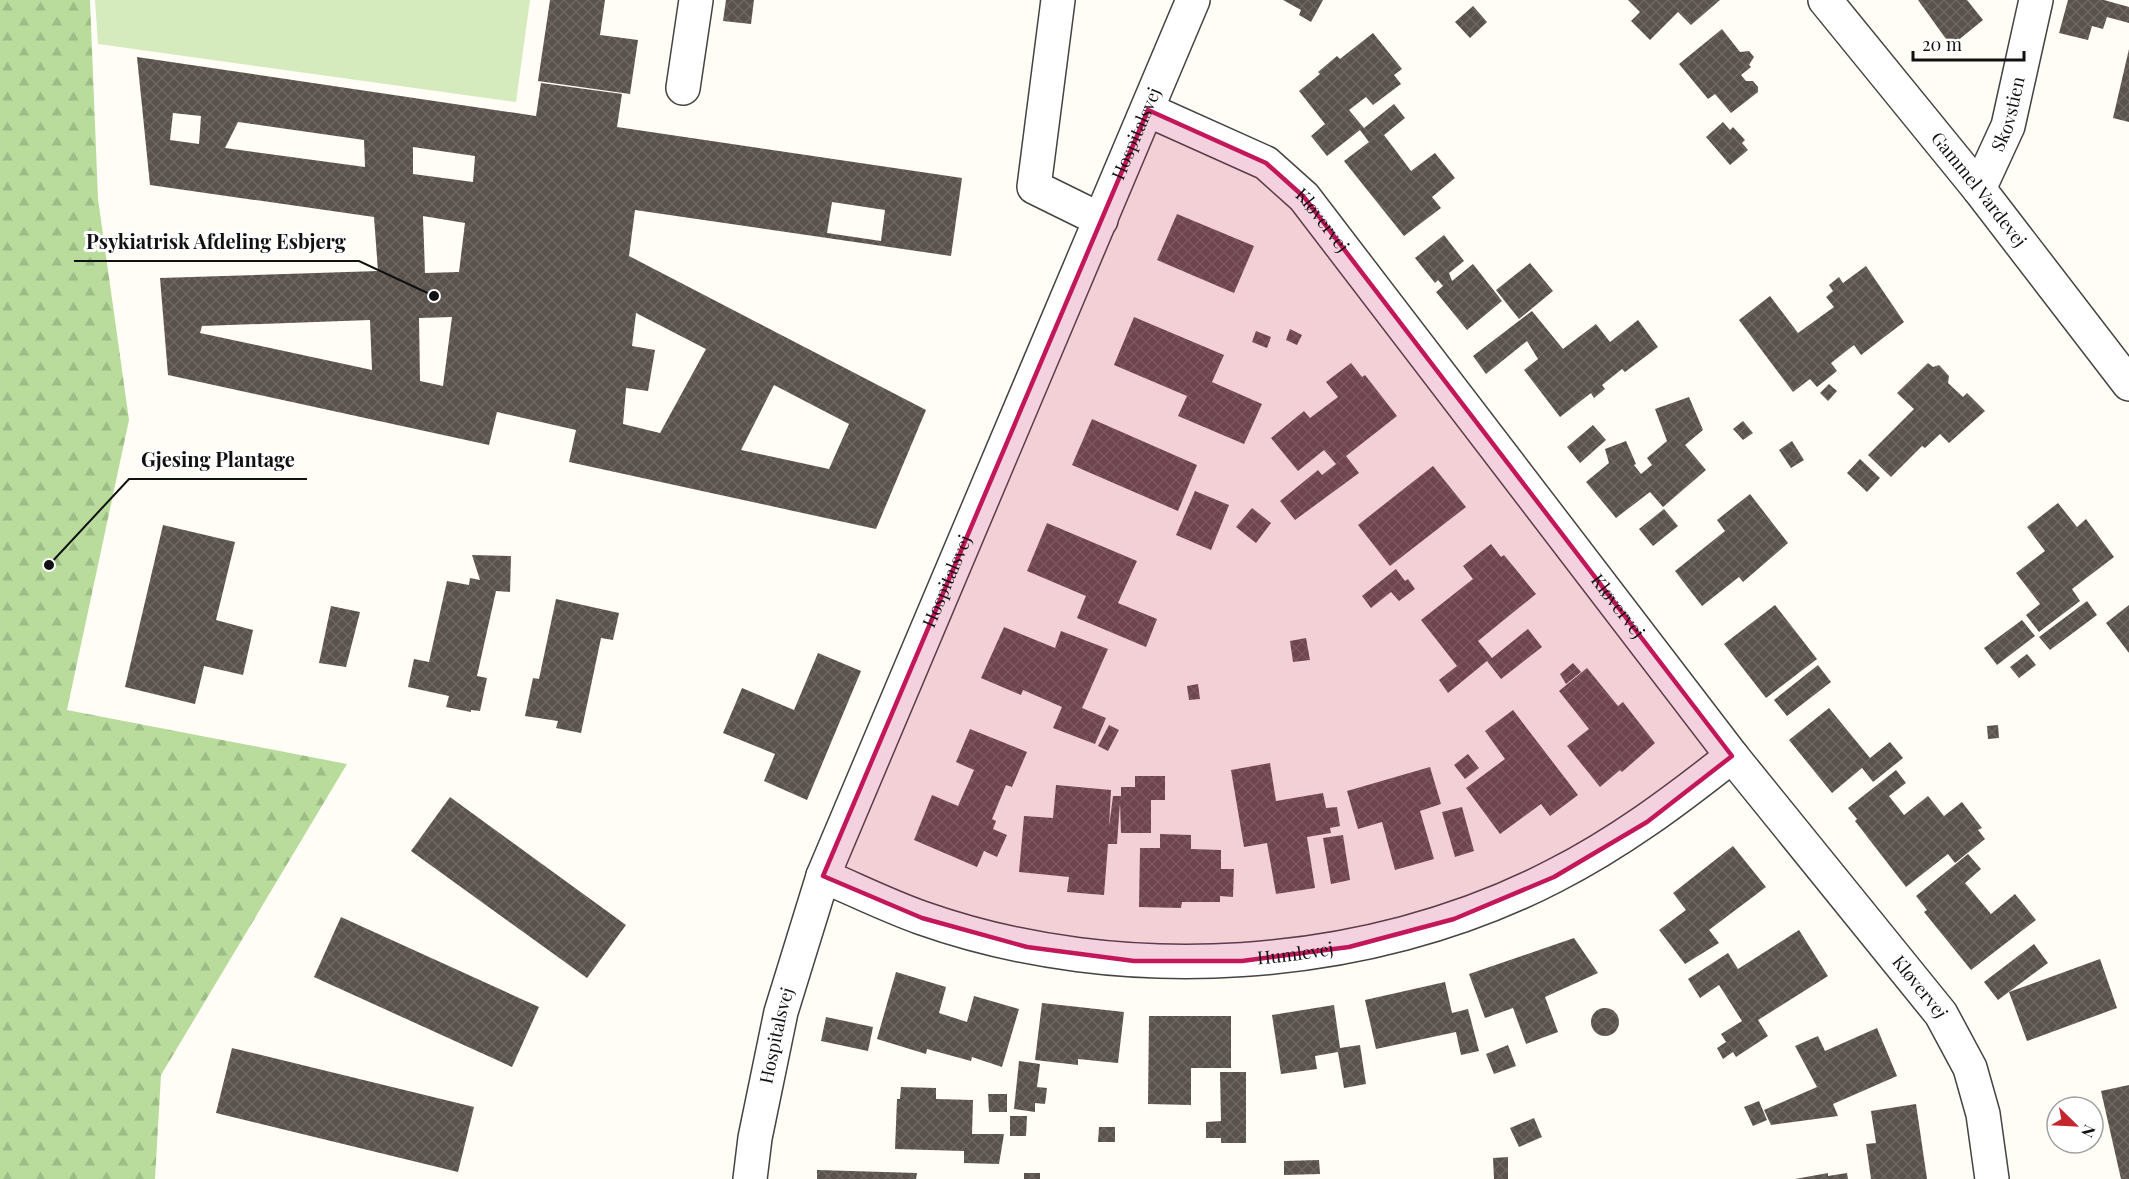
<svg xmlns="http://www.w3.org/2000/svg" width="2129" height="1179" font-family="'Playfair Display',serif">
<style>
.grass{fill:#d5ebbd}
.forest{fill:url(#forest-firs)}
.building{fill:url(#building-cross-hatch);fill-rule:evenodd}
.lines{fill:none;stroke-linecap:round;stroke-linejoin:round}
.minor-casing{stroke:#444;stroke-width:36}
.minor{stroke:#fff;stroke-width:33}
.marked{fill:#c2185b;fill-opacity:0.2;stroke:#c2185b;stroke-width:4.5;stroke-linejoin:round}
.labels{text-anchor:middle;stroke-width:6;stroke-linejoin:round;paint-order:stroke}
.street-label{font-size:18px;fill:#111;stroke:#fff}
.leader{fill:none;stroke:#111;stroke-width:2}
.callout-dot{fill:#111;stroke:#fff;stroke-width:2}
.callout-label{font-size:20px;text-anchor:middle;font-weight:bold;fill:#111;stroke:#fff;stroke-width:6;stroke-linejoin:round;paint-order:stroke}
</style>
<defs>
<pattern id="forest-firs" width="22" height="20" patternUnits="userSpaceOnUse" patternTransform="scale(1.5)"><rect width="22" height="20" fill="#b9dc9c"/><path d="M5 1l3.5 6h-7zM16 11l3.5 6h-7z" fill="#9ebc85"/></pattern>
<pattern id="building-cross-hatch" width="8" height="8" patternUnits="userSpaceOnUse" patternTransform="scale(1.5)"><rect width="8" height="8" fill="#5a524d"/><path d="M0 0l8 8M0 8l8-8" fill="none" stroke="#6d6662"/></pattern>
</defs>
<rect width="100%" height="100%" fill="#fffdf5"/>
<!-- grass -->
<path class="grass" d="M95 0H530L516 102 98 44Z"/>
<!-- forest -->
<path class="forest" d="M0 0H90L98 199 129 420 67 710 347 764 161 1075 155 1179H0Z"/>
<!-- building -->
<g class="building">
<path d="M550 0H605L600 35 638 40 630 94 538 81Z"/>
<path d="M726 0H754L751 24 723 21Z"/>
<path d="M1283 0H1323L1311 22 1299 15 1301 10Z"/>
<path d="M1628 0H1720L1691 25 1678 12 1650 40 1631 21 1640 12Z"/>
<path d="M1918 0H1967L1983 20 1951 46Z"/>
<path d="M2068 0H2104L2129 7V23L2107 17 2103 29 2092 26 2088 40 2059 33Z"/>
<path d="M1473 6 1487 22 1470 38 1455 22Z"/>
<path d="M1722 29 1740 52 1749 51 1754 57 1749 65 1751 67 1741 75 1746 81H1753L1758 87V92L1731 113 1715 94 1708 99 1679 64Z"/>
<path d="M1373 33 1402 69 1394 75 1401 84 1373 105 1366 97 1349 110 1364 128 1394 104 1405 118 1384 135 1411 171 1435 153 1455 178 1432 197 1441 208 1404 236 1344 161 1369 142 1360 130 1327 156 1311 136 1325 124 1299 91 1320 74 1318 72 1337 56 1340 59Z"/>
<path d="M2129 49V122L2113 118Z"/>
<path d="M137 57 536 116 541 83 622 94 617 127 962 178 951 256 635 210 629 256 926 410 876 529 569 462 576 430 497 412 489 445 168 375 160 278 378 271 374 217 150 185ZM173 113 201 116 199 144 170 140ZM238 122 364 140 365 167 225 148ZM413 147 475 156 473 182 413 174ZM832 202 885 210 881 241 827 233ZM423 216 465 223 459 272 425 273ZM636 313 706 349 660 433 623 424 626 388 648 391 655 350 632 346ZM452 317 443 386 420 381 419 318ZM370 320 372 370 200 333 202 326ZM774 385 849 424 829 469 741 450Z"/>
<path d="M1723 122 1730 130 1733 127 1745 140 1742 143 1748 150 1730 165 1706 137Z"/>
<path d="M1177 214 1254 246 1234 293 1157 260Z"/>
<path d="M1444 235 1464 261 1449 273 1452 281 1473 264 1502 301 1467 330 1436 292 1443 286 1438 280 1435 283 1415 258Z"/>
<path d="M1530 263 1553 291 1519 319 1496 290Z"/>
<path d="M1866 266 1904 322 1861 355 1854 345 1831 363 1837 371 1817 387 1810 379 1793 392 1739 320 1770 296 1798 333 1834 307 1826 297 1833 291 1829 285 1839 277 1843 283Z"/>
<path d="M1532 311 1563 349 1596 324 1610 342 1638 320 1658 347 1625 372 1622 369 1602 385 1605 389 1594 398 1591 393 1560 417 1524 370 1538 359 1527 341 1486 374 1473 356Z"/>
<path d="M1134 317 1224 355 1212 382 1262 404 1244 444 1178 416 1187 396 1114 365Z"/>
<path d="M1290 329 1302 335 1297 345 1286 340Z"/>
<path d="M1256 331 1271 337 1267 348 1252 342Z"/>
<path d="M1351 363 1362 377 1365 375 1397 416 1346 456 1359 473 1295 520 1280 501 1318 470 1322 475 1336 464 1324 450 1298 471 1271 438 1304 411 1310 418 1338 397 1326 382Z"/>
<path d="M1928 363 1933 367 1939 365 1949 376 1948 383 1963 397 1967 393 1985 411 1949 443 1940 434 1925 448 1922 446 1891 477 1868 455 1914 409 1897 393Z"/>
<path d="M1829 384 1837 391 1828 401 1820 393Z"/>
<path d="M1689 397 1703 430 1685 445 1706 470 1663 507 1650 492 1616 518 1586 482 1609 463 1605 449 1626 441 1636 464 1634 465 1641 474 1652 465 1647 458 1667 441 1655 409Z"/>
<path d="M1092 419 1197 465 1178 511 1072 465Z"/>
<path d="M1743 421 1753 433 1743 440 1733 429Z"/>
<path d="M1593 425 1606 440 1580 463 1567 447Z"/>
<path d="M1792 441 1804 460 1791 468 1779 450Z"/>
<path d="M1860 459 1880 478 1867 492 1847 473Z"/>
<path d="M1433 466 1466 507 1390 566 1358 525Z"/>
<path d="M1195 491 1229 505 1211 550 1176 535Z"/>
<path d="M1750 494 1788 543 1743 582 1739 577 1702 606 1675 571 1725 531 1717 520Z"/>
<path d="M2058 503 2077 527 2086 519 2114 557 2072 589 2080 601 2039 632 2026 615 2040 604 2016 573 2045 551 2027 527Z"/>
<path d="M1252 508 1271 523 1256 543 1236 527Z"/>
<path d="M1664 509 1678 526 1653 546 1639 529Z"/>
<path d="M1047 523 1137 561 1118 603 1157 619 1146 647 1077 618 1086 596 1027 571Z"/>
<path d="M163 525 235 542 216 620 253 630 243 675 204 666 195 704 125 687Z"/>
<path d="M1491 544 1501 557 1504 555 1536 594 1478 641 1492 658 1528 629 1542 647 1501 679 1487 661 1448 693 1439 680 1457 666 1421 620 1473 579 1463 566Z"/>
<path d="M472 555 511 556 510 592 496 591 477 676 487 678 480 711 471 710V712L446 707 449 696 408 687 414 659 429 662 447 581 469 585 470 578 480 580Z"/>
<path d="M1396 569 1405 581 1408 579 1415 589 1399 601 1391 592 1371 608 1362 596Z"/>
<path d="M556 599 619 613 613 640 601 638 581 733 556 728 558 721 525 716 533 678 539 679Z"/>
<path d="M2087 601 2097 615 2050 650 2039 637Z"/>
<path d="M1775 605 1817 659 1766 698 1724 644Z"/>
<path d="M2129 605V653L2106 623Z"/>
<path d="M331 606 360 612 346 667 319 663Z"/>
<path d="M2022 620 2035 636 1997 665 1984 648Z"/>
<path d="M1004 627 1055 648 1061 631 1108 649 1082 708 1106 718 1095 744 1053 728 1062 707 1023 690 1021 695 981 678Z"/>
<path d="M1306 638 1310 660 1293 662 1290 641Z"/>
<path d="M818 653 861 671 807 800 764 781 775 754 723 733 742 688 794 710Z"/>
<path d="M2027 654 2036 665 2019 678 2010 667Z"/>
<path d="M1573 663 1581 672 1566 684 1560 674Z"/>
<path d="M1818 665 1831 682 1787 716 1774 700Z"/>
<path d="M1587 668 1618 706 1623 702 1655 743 1622 772 1620 770 1600 787 1567 746 1589 729 1559 691Z"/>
<path d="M1198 684 1200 699 1189 700 1187 686Z"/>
<path d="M1829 708 1870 758 1890 742 1903 758 1873 782 1862 768 1832 793 1789 740Z"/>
<path d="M1513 710 1578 795 1550 816 1541 804 1500 834 1466 788 1505 759 1485 731Z"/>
<path d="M1109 725 1119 730 1108 751 1098 746Z"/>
<path d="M1998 725 1999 738 1988 739 1987 726Z"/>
<path d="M970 729 1027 752 1012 787 1006 785 992 819 996 821 993 829 1007 835 997 857 984 851 977 867 914 840 932 795 958 806 974 770 956 762Z"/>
<path d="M1468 754 1479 768 1465 779 1454 765Z"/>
<path d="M1270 763 1276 801 1323 793 1326 808 1337 807 1340 826 1330 828 1331 833 1307 837 1315 888 1276 894 1267 843 1244 847 1231 770Z"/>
<path d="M1430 767 1441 804 1420 811 1434 859 1395 870 1382 822 1358 829 1347 791Z"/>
<path d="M1896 770 1906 783 1889 796 1904 815 1928 796 1944 816 1962 802 1982 828 1978 830 1985 839 1955 863 1948 854 1906 887 1855 821 1857 819 1848 808Z"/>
<path d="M1135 776H1165V800H1151V833H1121L1120 803 1117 844H1108L1104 895 1067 892 1069 877 1019 872 1024 816 1053 818 1056 785 1111 790 1109 827 1113 796H1121V787H1135Z"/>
<path d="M450 797 626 925 587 978 411 851Z"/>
<path d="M1462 807 1474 851 1455 857 1442 812Z"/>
<path d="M1160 834 1191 835V849L1221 850V869H1234L1233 897 1220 896V902H1182L1181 908 1139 907 1140 848H1160Z"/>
<path d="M1343 835 1350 880 1331 884 1323 838Z"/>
<path d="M1733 846 1766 887 1709 930 1719 943 1685 964 1659 930 1686 910 1673 893Z"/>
<path d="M1968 854 1981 869 1965 883 1991 914 2015 894 2036 920 1971 970 1924 912 1927 910 1916 896Z"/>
<path d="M341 917 539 1007 512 1067 314 977Z"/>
<path d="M1799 930 1828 976 1758 1020 1768 1036 1736 1057 1733 1052 1723 1059 1717 1048 1726 1042 1721 1034 1742 1021 1719 985 1700 998 1688 979 1728 953 1738 969Z"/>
<path d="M1574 938 1598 973 1545 997 1558 1032 1526 1044 1513 1008 1485 1018 1469 974Z"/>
<path d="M2034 944 2048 963 1998 1000 1984 982Z"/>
<path d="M2100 959 2117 1008 2027 1041 2009 992Z"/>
<path d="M896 972 946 987 939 1013 967 1022 974 996 1019 1009 1002 1067 972 1057 971 1061 927 1049 926 1054 877 1039Z"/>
<path d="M1445 982 1452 1013 1468 1009 1479 1051 1461 1055 1456 1032 1376 1049 1365 1000Z"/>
<path d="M1042 1003 1124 1012 1118 1063 1078 1059V1065L1035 1060Z"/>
<path d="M1334 1005 1340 1048 1360 1045 1366 1084 1344 1088 1338 1052 1315 1056 1317 1069 1281 1074 1272 1015Z"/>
<circle cx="1605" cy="1022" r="14"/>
<path d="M1149 1016H1231V1068H1191V1105L1148 1104Z"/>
<path d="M826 1017 873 1027 868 1051 821 1041Z"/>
<path d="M1877 1028 1897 1076 1833 1104 1838 1116 1771 1125 1764 1110 1817 1087 1795 1046 1818 1036 1825 1051Z"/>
<path d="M1508 1045 1516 1066 1494 1074 1486 1054Z"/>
<path d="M232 1048 474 1107 458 1172 216 1113Z"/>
<path d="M1019 1061 1040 1064 1037 1087 1047 1088 1045 1104 1035 1103V1112L1014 1109Z"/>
<path d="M1220 1072H1246V1143H1221V1138H1206V1122L1221 1121Z"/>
<path d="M2129 1085V1179H2121L2101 1091Z"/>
<path d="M901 1087 936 1088V1099L973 1100 972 1134H1004L999 1164 964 1163V1151L895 1149 897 1099H900Z"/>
<path d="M988 1094H1007V1112H989Z"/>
<path d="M1759 1101 1767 1120 1753 1126 1744 1107Z"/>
<path d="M1916 1104 1927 1179H1871L1866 1144 1876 1143 1871 1111Z"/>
<path d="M1010 1116H1027L1026 1136H1010Z"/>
<path d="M1534 1118 1542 1137 1519 1147 1510 1128Z"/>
<path d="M1099 1127H1115V1142H1098Z"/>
<path d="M1508 1157V1179H1494L1493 1158Z"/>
<path d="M1319 1160 1320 1174 1284 1175V1161Z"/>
<path d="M817 1170 917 1173 916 1179H817Z"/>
<rect x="1024" y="1173" width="16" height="6"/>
<path d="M1828 1173V1176L1847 1173 1848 1179H1795Z"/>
</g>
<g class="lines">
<!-- minor casing -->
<g class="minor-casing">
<g id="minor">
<path d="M1058 0 1034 187 1101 220"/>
<path id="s1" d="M1825 0 1979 189 2129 384"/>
<path d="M683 88 696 0"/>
<path id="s2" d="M1148 110 1266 163 1304 197 1732 756 1941 1014 1970 1068 1983 1114 1992 1179"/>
<path id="s3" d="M1979 189 2008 126 2036 0"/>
<path id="s4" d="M823 876C856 890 888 906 922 918 1120 988 1367 973 1554 876 1619 843 1675 801 1732 756"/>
<path id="s5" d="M750 1179 755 1138 781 1012 823 876 1193 0"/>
</g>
</g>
<!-- minor -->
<use href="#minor" class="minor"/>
</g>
<!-- marked area -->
<path class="marked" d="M1148 110 1266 163 1304 197 1732 756 1647 822 1554 877 1454 919 1349 947 1242 961H1134L1027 947 922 918 823 876Z"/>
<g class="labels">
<!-- street labels -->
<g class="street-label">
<text dy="6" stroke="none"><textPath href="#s3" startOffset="81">Skovstien</textPath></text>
<text dy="6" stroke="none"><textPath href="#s5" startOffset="1118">Hospitalsvej</textPath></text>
<text dy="6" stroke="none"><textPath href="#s1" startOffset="244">Gammel Vardevej</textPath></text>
<text dy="6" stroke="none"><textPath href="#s2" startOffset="210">Kløvervej</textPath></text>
<text dy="6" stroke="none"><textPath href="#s5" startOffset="632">Hospitalsvej</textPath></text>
<text dy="6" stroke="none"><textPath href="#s2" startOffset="696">Kløvervej</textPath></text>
<text dy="6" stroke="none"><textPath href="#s4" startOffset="486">Humlevej</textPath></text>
<text dy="6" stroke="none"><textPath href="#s2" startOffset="1182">Kløvervej</textPath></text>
<text dy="6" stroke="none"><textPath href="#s5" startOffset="146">Hospitalsvej</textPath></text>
</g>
</g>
<!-- callouts -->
<path class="leader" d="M434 296L359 261H74M49 565L129 479H307"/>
<g class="callout-dot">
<circle cx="434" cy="296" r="6"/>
<circle cx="49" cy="565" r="6"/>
</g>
<g class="callout-label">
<text x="216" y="249">Psykiatrisk Afdeling Esbjerg</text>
<text x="218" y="467">Gjesing Plantage</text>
</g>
<!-- north arrow -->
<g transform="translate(2075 1125) rotate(114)"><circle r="28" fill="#ffffff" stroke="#a0a0a0" stroke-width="1.5"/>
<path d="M0-4.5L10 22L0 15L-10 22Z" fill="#c4262e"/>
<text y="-9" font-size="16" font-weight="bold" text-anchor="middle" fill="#111111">N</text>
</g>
<!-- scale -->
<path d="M1913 51v9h111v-9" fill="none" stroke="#111111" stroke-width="3"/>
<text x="1922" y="51" font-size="18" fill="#111111" stroke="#ffffff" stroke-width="4.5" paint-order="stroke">20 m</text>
</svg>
